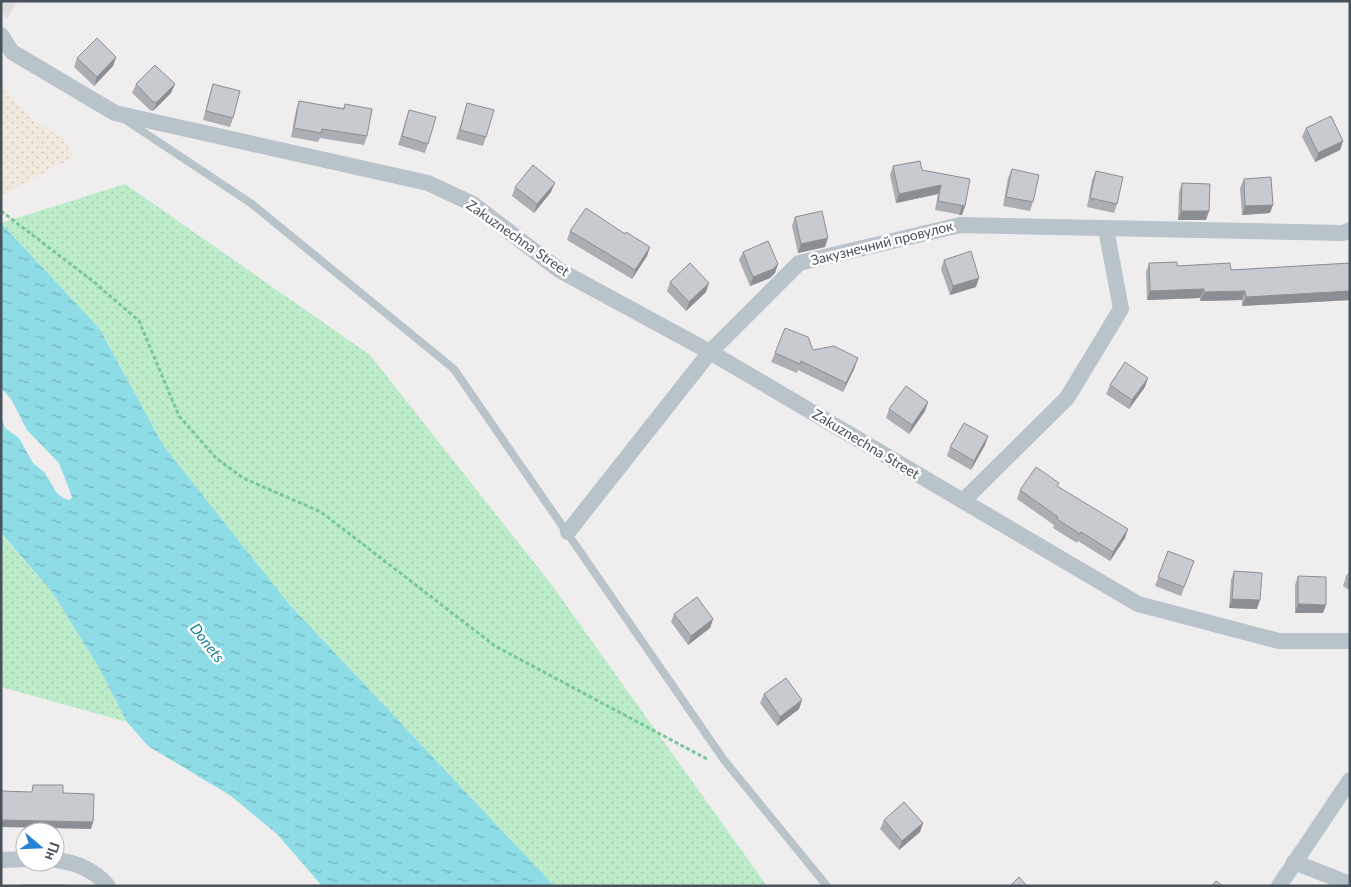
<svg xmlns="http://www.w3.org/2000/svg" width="1351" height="887" font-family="Lato,sans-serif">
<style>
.education{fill:#e1dedf}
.grass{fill:url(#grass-dots)}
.sand{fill:url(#sand-dots)}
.water{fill:url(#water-ripples)}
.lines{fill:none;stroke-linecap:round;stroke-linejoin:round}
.path{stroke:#78c898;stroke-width:3;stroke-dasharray:4 2.5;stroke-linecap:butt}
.lane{stroke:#b9c3ca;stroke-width:8}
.street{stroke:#b9c3ca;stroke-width:16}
.wall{fill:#abafb3}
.shaded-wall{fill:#8b8e92}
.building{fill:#c7cbd0;stroke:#8b8e92}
.labels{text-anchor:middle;stroke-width:5;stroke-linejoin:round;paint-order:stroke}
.street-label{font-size:14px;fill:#47525a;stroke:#fff}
.water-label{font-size:15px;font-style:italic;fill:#148291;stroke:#fff}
</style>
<defs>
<pattern id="grass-dots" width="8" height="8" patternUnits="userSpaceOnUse" patternTransform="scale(1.25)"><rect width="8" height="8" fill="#bdeccb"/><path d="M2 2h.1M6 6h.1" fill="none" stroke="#a4ccb1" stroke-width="1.8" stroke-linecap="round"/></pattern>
<pattern id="sand-dots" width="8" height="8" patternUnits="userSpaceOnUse" patternTransform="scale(1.25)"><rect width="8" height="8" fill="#f1e9de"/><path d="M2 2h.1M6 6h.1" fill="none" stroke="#d0cac1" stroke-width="1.8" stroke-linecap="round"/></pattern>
<pattern id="water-ripples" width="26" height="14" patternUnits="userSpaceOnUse" patternTransform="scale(1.25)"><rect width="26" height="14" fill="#8ddce6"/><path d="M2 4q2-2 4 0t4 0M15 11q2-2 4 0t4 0" fill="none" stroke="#75b5bd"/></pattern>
</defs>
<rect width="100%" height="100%" fill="#f0edee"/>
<!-- education -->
<path class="education" d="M1 1H18L7 19 1 10Z"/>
<!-- grass -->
<g class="grass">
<path d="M125 184 370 355 551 584 767 886H554L289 604 163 445 99 328 1 223Z"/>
<path d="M1 534 52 592 98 666 127 722 1 687Z"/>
</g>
<!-- sand -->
<path class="sand" d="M1 84 31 118 64 139 74 157 1 196Z"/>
<!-- water -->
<path class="water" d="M1 223 99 328 163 445 289 604 554 886H322L277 834 231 796 148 746 127 722 98 666 52 592 1 533V417L5 428 19 438 33 463 45 473 56 492 63 498 70 500 72 497 59 463 27 430 11 399 1 388Z"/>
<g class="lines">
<!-- path -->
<path class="path" d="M1 211 94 282 139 321 179 416 216 458 243 478 321 512 495 646 707 759"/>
<!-- lane -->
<path class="lane" d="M127 121 252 204 454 369 724 760 827 886"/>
<!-- street -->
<g class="street">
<path d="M1 35 12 52 115 113 428 183 473 204 559 270 710 352 1138 604 1279 641H1350"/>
<path d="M963 501 1067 398 1121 309 1106 229"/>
<path d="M568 532 710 352 799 263 960 225 1343 233 1350 230"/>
<path d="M1 860 25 859"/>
<path d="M55 860C76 862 94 870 108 886"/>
<path d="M1294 862 1350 884"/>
<path d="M1279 886 1350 780"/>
</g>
</g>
<!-- wall -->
<g class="wall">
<path d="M116 57 113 66 94 86 74 67 77 58Z"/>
<path d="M136 84H175L171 93 153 111 150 110 132 93Z"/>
<path d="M213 84 233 118 230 127 203 120 210 93Z"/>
<path d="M299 101 343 108 345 104 367 136 364 145 320 138 318 142 291 137 296 110Z"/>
<path d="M467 103 486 137 483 146 456 139Z"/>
<path d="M409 110 428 144 425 153 398 145Z"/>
<path d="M1306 128 1343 141 1340 150 1315 162 1302 137Z"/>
<path d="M893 166 922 170 965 206 962 215 935 210 938 194 896 203 890 175Z"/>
<path d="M1012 169 1033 202 1030 211 1003 206 1008 178Z"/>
<path d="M1096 171 1117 204 1114 213 1087 207 1092 180Z"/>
<path d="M1244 179 1270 213 1242 215 1240 188Z"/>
<path d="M1182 183 1209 211 1206 220H1178L1179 192Z"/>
<path d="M515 187 551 192 534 213 512 196Z"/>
<path d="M795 217 825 247 798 253 792 226Z"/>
<path d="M570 231 625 234 650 247 647 256 632 279 567 240Z"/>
<path d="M743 252 778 264 775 273 770 278 750 286 739 260Z"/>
<path d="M944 260 976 287 950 295 941 269Z"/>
<path d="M1149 263 1231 270 1350 263V300L1242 306V300L1200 301V298L1147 300 1146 272Z"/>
<path d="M670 282 706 292 686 311 667 291Z"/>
<path d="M813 350 855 367 843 392 798 370 797 373 771 362 775 353Z"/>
<path d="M1110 385 1145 387 1129 409 1106 394Z"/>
<path d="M928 402 925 411 909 434 886 418 889 409Z"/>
<path d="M988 436 985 445 971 470 947 456 950 447Z"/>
<path d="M1057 486 1125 538 1110 561 1078 541 1077 543 1053 528 1054 525 1017 499 1020 490Z"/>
<path d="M1168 551 1194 561 1181 596 1155 586Z"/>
<path d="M1234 571 1257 609 1229 608 1231 580Z"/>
<path d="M1350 572V591L1343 586 1346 577Z"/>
<path d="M1298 576 1323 613H1295V585Z"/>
<path d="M674 614 713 619 710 628 688 645 671 622Z"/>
<path d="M764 694 802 700 799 709 777 726 760 703Z"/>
<path d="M884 820 923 823 920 832 899 850 880 829Z"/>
</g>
<!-- shaded-wall -->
<g class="shaded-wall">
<path d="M116 57 113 66 94 86 97 77Z"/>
<path d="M175 84 171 93 153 111 157 102Z"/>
<path d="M1343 141 1340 150 1315 162 1318 153Z"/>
<path d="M555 183 551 192 534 213 537 204Z"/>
<path d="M941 185 938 194 896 203 899 194Z"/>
<path d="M1273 205 1270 213 1242 215 1245 206Z"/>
<path d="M962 206H965L962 215H959Z"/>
<path d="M1181 211H1209L1206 220H1178Z"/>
<path d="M828 238 825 247 798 253 801 244Z"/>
<path d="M650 247 647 256 632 279 635 270Z"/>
<path d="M778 264 775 273 770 278 750 286 753 277Z"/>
<path d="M979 278 976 287 950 295 953 286Z"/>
<path d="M709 283 706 292 686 311 689 302Z"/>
<path d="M1204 289 1200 298 1147 300 1150 291Z"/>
<path d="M1245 291 1242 300 1200 301 1204 292Z"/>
<path d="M1350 291V300L1242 306 1246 297Z"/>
<path d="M858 358 855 367 843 392 846 383Z"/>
<path d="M1148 378 1145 387 1129 409 1132 400Z"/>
<path d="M928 402 925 411 909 434 912 425Z"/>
<path d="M988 436 985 445 971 470 974 461Z"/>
<path d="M1128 529 1125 538 1110 561 1113 552Z"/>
<path d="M1232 599 1260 600 1257 609 1229 608Z"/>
<path d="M1298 604 1326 605 1323 613H1295Z"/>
<path d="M713 619 710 628 688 645 691 636Z"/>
<path d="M802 700 799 709 777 726 780 717Z"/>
<path d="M1 820 93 822 91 829 1 827Z"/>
<path d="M923 823 920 832 899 850 902 841Z"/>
</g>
<!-- building -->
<g class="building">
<path d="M97 38 116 57 97 77 77 58Z"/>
<path d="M155 65 175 84 157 102H153L136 84Z"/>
<path d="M213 84 240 91 233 118 206 111Z"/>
<path d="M299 101 344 109 345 104 372 109 367 136 322 129 321 133 294 128Z"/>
<path d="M467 103 494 110 486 137 460 130Z"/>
<path d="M409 110 436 117 428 144 402 136Z"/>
<path d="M1331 116 1343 141 1318 153 1306 128Z"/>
<path d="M920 161 922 170 970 179 965 206 938 201 941 185 899 194 893 166Z"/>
<path d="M533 165 555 183 537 204 515 187Z"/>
<path d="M1012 169 1039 175 1033 202 1006 197Z"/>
<path d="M1096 171 1123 177 1117 204 1090 198Z"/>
<path d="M1271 177 1273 205 1245 206 1244 179Z"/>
<path d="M1182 183 1210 184 1209 211H1181Z"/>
<path d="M586 208 625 234 626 232 650 247 635 270 570 231Z"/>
<path d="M822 211 828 238 801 244 795 217Z"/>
<path d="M768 241 778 264 773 269 753 277 743 252Z"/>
<path d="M971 251 979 278 953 286 944 260Z"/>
<path d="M1177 262V266L1230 263 1231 270 1350 263V291L1246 297 1245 291 1204 292V289L1150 291 1149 263Z"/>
<path d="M690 263 709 283 689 302 670 282Z"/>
<path d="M785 328 808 337 813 350 834 346 858 358 846 383 801 361 800 364 775 353Z"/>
<path d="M1125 362 1148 378 1132 400 1110 385Z"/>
<path d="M906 386 928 402 912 425 889 409Z"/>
<path d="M964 423 988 436 974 461 950 447Z"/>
<path d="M1036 467 1059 483 1057 486 1128 529 1113 552 1081 532 1080 534 1057 519 1058 517 1020 490Z"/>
<path d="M1168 551 1194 561 1184 587 1158 577Z"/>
<path d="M1234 571 1262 573 1260 600 1232 599Z"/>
<path d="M1350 572V580L1346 577Z"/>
<path d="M1298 576 1326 577V605L1298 604Z"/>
<path d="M697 597 713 619 691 636 674 614Z"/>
<path d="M786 678 802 700 780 717 764 694Z"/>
<path d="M33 785H63V793L94 794 93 822 1 820V791L32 792Z"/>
<path d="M904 802 923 823 902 841 884 820Z"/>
<path d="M1019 877 1027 886H1010Z"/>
<path d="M1216 881 1223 886H1212Z"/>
<rect x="22" y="885" width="43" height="1"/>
</g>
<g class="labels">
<!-- street labels -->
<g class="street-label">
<text transform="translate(518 238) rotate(35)" y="5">Zakuznechna Street</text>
<text transform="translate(882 243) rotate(-14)" y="5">Закузнечний провулок</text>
<text transform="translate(866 444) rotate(31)" y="5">Zakuznechna Street</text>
</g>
<!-- water labels -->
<g class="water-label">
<text transform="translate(207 643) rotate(52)" y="5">Donets</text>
</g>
</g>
<!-- border -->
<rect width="1351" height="887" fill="none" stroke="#47525a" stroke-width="5"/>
<!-- north arrow -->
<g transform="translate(40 847) rotate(109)"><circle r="24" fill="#ffffff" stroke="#b5babd"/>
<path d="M0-4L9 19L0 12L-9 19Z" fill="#2382d4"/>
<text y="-8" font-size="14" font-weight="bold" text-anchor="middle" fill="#47525a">Пн</text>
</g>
</svg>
